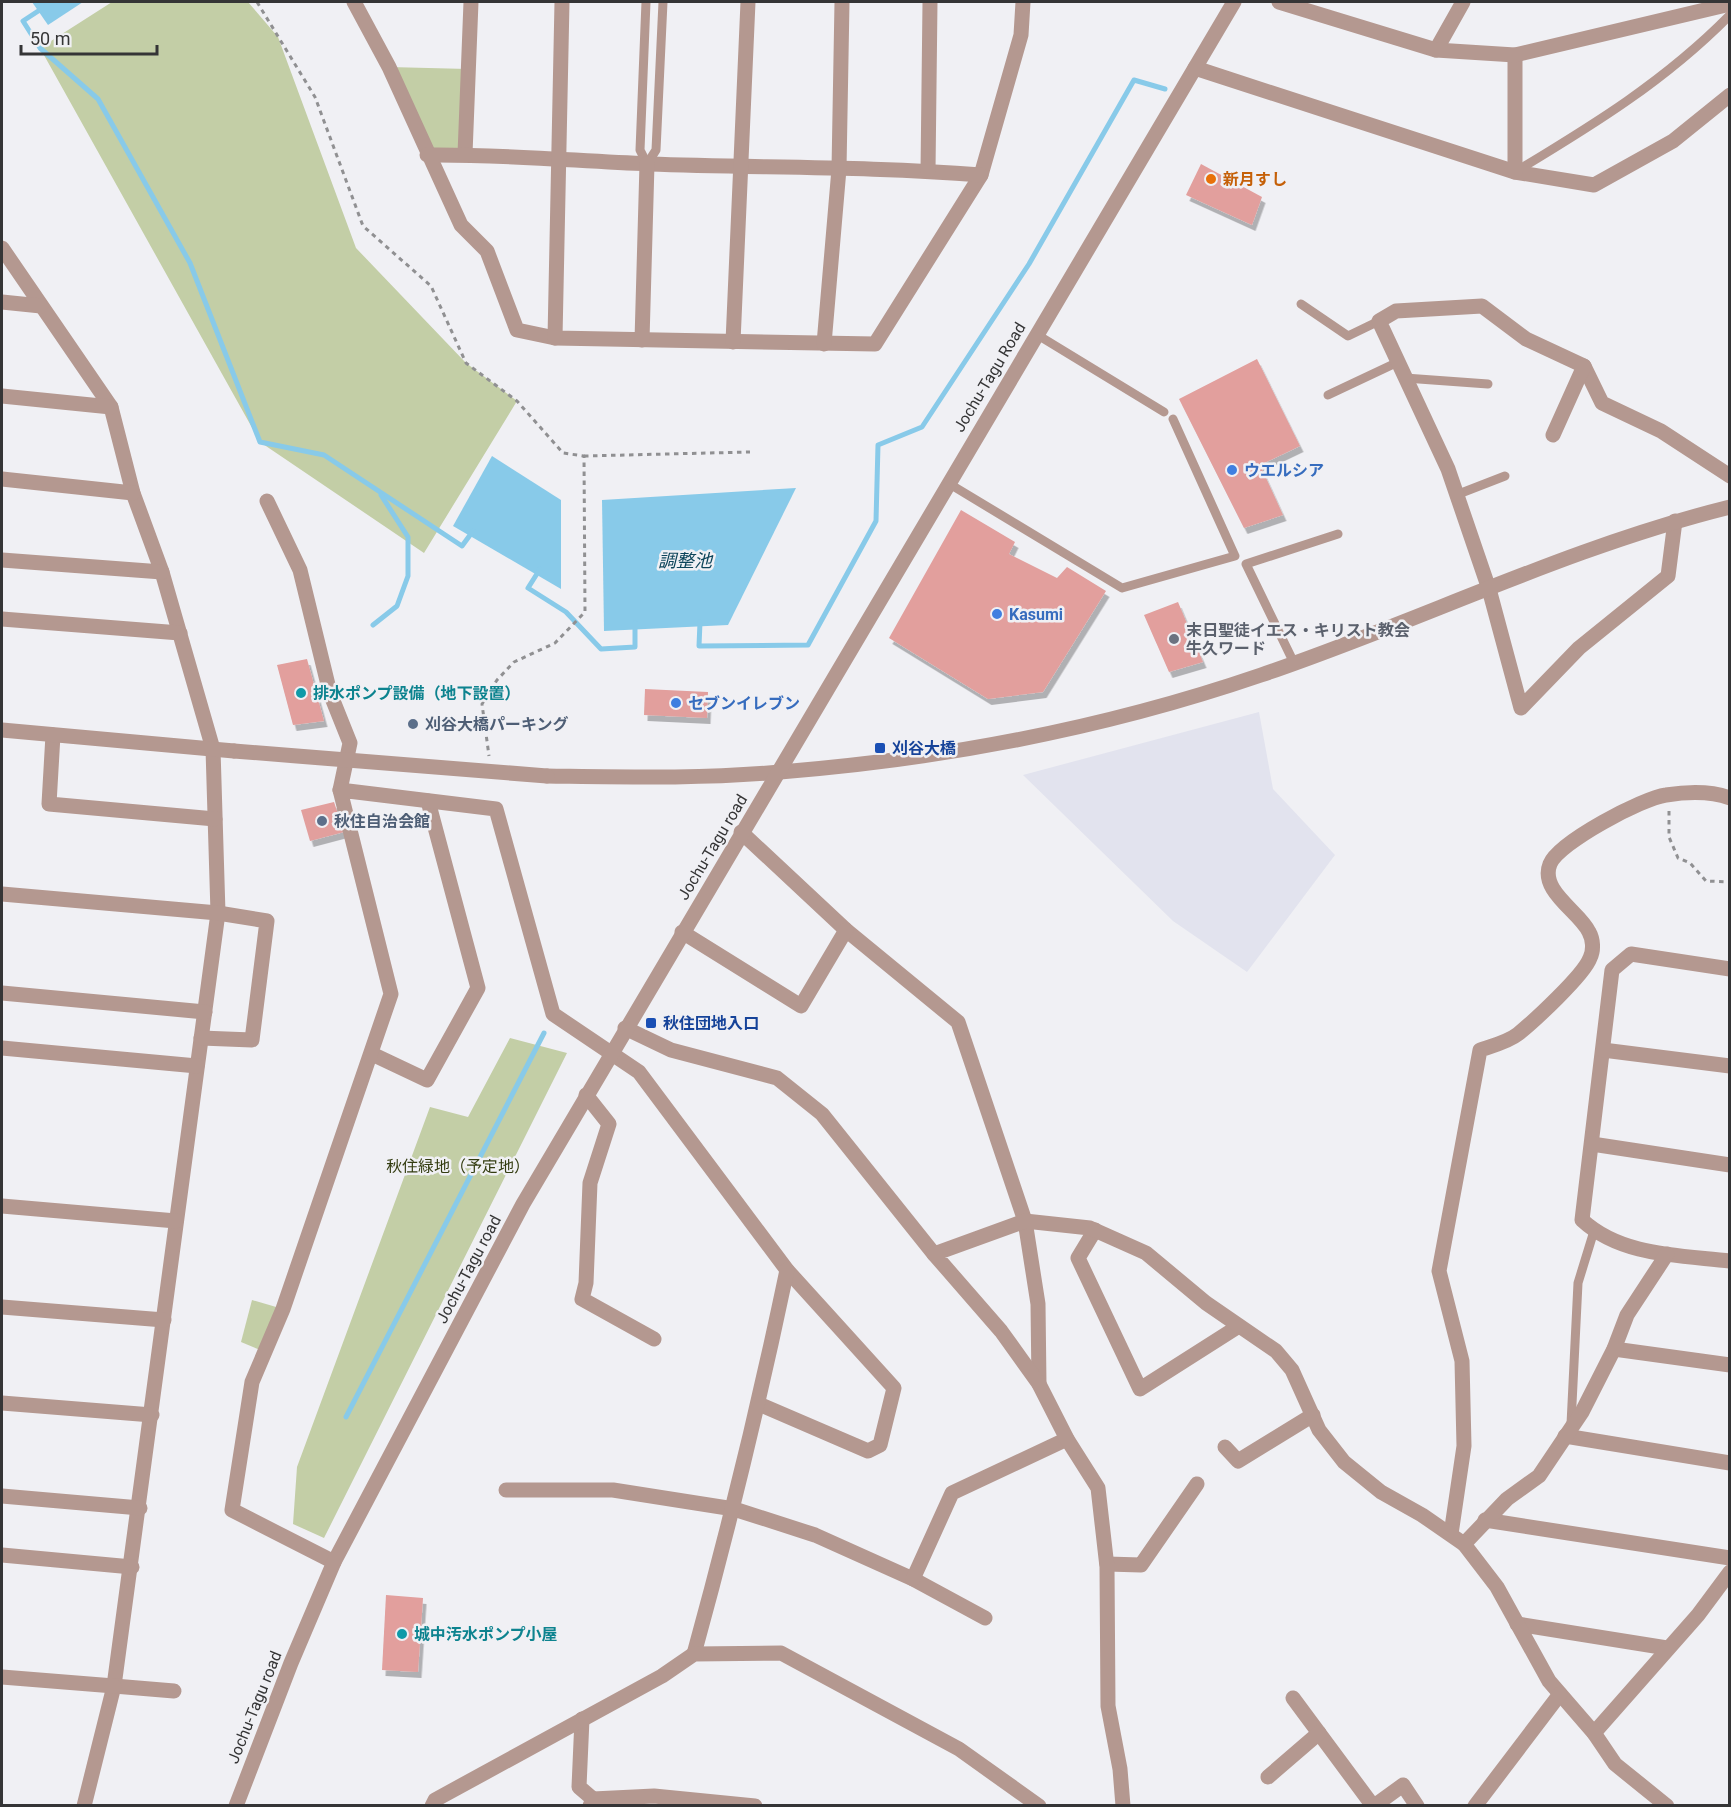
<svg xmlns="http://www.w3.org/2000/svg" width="1731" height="1807" font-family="Roboto,'Noto Sans JP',sans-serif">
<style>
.built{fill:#e2e3ee}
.green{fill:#c3cea6}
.water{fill:#88cae9}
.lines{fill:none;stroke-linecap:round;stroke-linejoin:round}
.stream{stroke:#88cae9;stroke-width:5}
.building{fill:#e29f9d;filter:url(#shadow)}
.path{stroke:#909092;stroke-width:3;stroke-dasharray:4.5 4.5;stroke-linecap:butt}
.service{stroke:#b49890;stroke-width:9}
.minor{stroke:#b49890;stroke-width:15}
.tertiary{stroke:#b49890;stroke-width:15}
.tertiary-bridge{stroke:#b49890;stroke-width:15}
.food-dot{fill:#e8710a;stroke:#f0f0f4;stroke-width:2}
.shop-dot{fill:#3f7fe0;stroke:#f0f0f4;stroke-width:2}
.worship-dot{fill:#6b7280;stroke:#f0f0f4;stroke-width:2}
.culture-dot{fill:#0f9aa8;stroke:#f0f0f4;stroke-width:2}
.service-dot{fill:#5c6f8a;stroke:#f0f0f4;stroke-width:2}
.transit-dot{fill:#1a4fb4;stroke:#f0f0f4;stroke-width:2}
.labels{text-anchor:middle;stroke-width:5;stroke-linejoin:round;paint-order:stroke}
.food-label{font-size:16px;font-weight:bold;fill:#c56008;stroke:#f0f0f4;text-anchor:start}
.street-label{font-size:16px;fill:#353536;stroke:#f0f0f4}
.shop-label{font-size:16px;font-weight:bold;fill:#366cbe;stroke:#f0f0f4;text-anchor:start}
.worship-label{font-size:16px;font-weight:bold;fill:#5b616d;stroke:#f0f0f4;text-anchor:start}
.culture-label{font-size:16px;font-weight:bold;fill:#0d838f;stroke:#f0f0f4;text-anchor:start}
.service-label{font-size:16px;font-weight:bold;fill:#4e5e75;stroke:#f0f0f4;text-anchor:start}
.transit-label{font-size:16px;font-weight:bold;fill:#164399;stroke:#f0f0f4;text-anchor:start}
.park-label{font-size:16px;fill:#333c10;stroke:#f0f0f4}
.water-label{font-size:18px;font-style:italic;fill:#0c445a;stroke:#f0f0f4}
</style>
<defs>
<filter id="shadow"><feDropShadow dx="3.5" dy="6" stdDeviation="0" flood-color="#0004"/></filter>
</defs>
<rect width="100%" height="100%" fill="#f0f0f4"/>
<!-- built -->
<path class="built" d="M1259 712 1273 789 1335 855 1247 972 1173 921 1023 775Z"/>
<!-- green -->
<g class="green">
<path d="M112 2H248L278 37 356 248 466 363 517 401 424 553 260 442 40 48Z"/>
<path d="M389 67 468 69 465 154 427 155Z"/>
<path d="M510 1038 567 1053 324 1538 293 1524 297 1467 430 1107 468 1117Z"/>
<path d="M252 1300 283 1309 265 1352 241 1342Z"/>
</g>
<!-- water -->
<g class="water">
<path d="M32 2H83L48 25Z"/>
<path d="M492 456 561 500V589L453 526Z"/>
<path d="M796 488 728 625 604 631 602 500Z"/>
</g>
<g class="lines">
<!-- stream -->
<g class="stream">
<path d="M52 2 23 21 40 48 98 99 190 263 260 442 324 455 462 546 473 531"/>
<path d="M540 569 528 588 566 612 601 649 635 647V623"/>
<path d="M700 622 699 646 808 645 876 521 878 445 922 427 1029 264 1134 80 1165 89"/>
<path d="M373 625 397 606 408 576V537L381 495"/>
<path d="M346 1417 544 1033"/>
</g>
</g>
<!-- building -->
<g class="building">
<path d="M1201 164 1262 197 1252 225 1186 195Z"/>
<path d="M1257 359 1300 446 1260 465 1283 515 1244 528 1179 399Z"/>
<path d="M961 510 1015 542 1009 554 1057 578 1067 567 1106 591 1043 692 988 699 889 638Z"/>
<path d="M1178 602 1203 662 1169 672 1144 615Z"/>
<path d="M307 659 324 721 293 725 277 665Z"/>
<path d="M645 689 708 692 707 718 644 715Z"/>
<path d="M334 802 344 832 310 841 301 810Z"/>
<path d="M386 1595 423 1598 418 1672 382 1670Z"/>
</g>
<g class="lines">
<!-- path -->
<g class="path">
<path d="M257 2 315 97 363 226 431 286 466 363 517 401 563 453 584 456 585 612 555 643 514 662 497 680 482 704 489 756"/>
<path d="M584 456 750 452"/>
<path d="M1669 811V837L1678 858 1690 863 1706 881 1730 882"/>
</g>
<!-- service -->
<g class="service">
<path d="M646 2 640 150 647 164"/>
<path d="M647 164 656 150 663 2"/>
<path d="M1515 172C1593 125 1665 81 1730 15"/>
<path d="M1301 304 1348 336 1379 321"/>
<path d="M1036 334 1164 412"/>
<path d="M1405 378 1488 384"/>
<path d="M1328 395 1398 362"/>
<path d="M948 483 1122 588 1235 556 1173 419"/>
<path d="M1456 495 1505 476"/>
<path d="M1294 663 1246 564 1338 534"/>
<path d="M1571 1424 1578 1283 1594 1231"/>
</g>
<!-- minor -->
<g class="minor">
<path d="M354 2 389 67 461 225 487 251 517 330 555 338 875 344 981 175 1021 35 1023 2"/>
<path d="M1436 50 1463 2"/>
<path d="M1195 68 1515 172 1594 185 1673 141 1730 95"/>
<path d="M465 154 471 2"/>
<path d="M427 155C502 154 575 161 649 164 760 168 870 166 981 175"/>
<path d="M928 171 930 2"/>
<path d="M1515 172V55"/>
<path d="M2 248 111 407 133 493 162 572 213 749 218 913 114 1686 84 1806"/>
<path d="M2 302 41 306"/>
<path d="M555 338 562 2"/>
<path d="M642 340 647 164"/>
<path d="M733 342 748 2"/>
<path d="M824 344 839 169 842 2"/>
<path d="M1584 366 1602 403 1661 431 1730 476"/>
<path d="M2 396 111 407"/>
<path d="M1553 435 1584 366 1526 339 1482 306 1396 311 1379 321 1448 469 1489 589 1521 708 1579 648 1668 576 1675 521"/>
<path d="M2 479 133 493"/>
<path d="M267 501 300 570 330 693 350 743 340 790"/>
<path d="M2 560 162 572"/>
<path d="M2 619 180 633"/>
<path d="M53 735 49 804 215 819"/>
<path d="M741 832 846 930 958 1022 1025 1221 1038 1304 1039 1384"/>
<path d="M2 894 218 913 267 921 252 1040 201 1038"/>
<path d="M682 932 801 1006 846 930"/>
<path d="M1730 969 1631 954 1612 970 1582 1220C1621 1256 1678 1255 1730 1261"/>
<path d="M2 993 205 1012"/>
<path d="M625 1028 671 1050 777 1078 822 1114 934 1254"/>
<path d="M2 1048 197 1066"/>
<path d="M1603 1050 1730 1066"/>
<path d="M372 1054 427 1080 478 988 428 801"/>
<path d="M586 1095 609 1124 590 1183 586 1283 582 1299 654 1339"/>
<path d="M1592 1144 1730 1165"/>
<path d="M2 1206 176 1221"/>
<path d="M1095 1230 1078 1258 1140 1389 1239 1326"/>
<path d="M2 1307 164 1320"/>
<path d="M1614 1349 1730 1365"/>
<path d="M2 1403 152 1415"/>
<path d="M1565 1436 1730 1463"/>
<path d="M1225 1447 1238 1461 1313 1415"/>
<path d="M506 1490H613L734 1509 815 1535 913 1579 985 1618"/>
<path d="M2 1496 140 1508"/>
<path d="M1485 1520 1730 1558"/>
<path d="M1451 1534 1464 1446 1462 1361 1439 1271 1480 1050C1492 1046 1508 1042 1518 1034 1533 1022 1584 975 1590 958 1594 950 1593 939 1589 932 1580 912 1539 891 1550 864 1559 842 1643 798 1666 795 1685 792 1711 791 1730 798"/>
<path d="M1464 1544 1507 1499 1539 1476 1582 1412 1614 1349 1627 1315 1667 1254"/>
<path d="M2 1555 132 1567"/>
<path d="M334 1562 232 1510 252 1382 283 1309 391 994 340 790 496 809 553 1014 639 1072 787 1270 894 1388 880 1445 868 1451 759 1404"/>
<path d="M1107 1564 1141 1565 1197 1484"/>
<path d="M913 1579 952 1493 1067 1439"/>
<path d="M1517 1624 1667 1648"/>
<path d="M694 1654C729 1527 760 1399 787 1270"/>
<path d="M114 1686 174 1691"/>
<path d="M1293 1698 1373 1806"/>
<path d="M582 1719 579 1787 593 1799 590 1806"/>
<path d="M1594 1733 1698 1615 1730 1572"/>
<path d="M1268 1777 1319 1733"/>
<path d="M593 1799 654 1796 755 1806"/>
<path d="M432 1806 435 1800 662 1676 694 1654 781 1653 959 1749 1039 1806"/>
<path d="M1123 1806 1120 1769 1108 1706 1107 1567 1098 1488 1067 1439 1039 1384 1001 1331 934 1254 1025 1221 1090 1228 1146 1253 1206 1303 1276 1351 1292 1370 1319 1430 1344 1462 1381 1492 1422 1515 1464 1544 1497 1587 1549 1681 1594 1733 1615 1764 1667 1806"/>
<path d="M1374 1806 1403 1785 1417 1806"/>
<path d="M1475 1806 1560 1694"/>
</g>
<!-- tertiary -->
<g class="tertiary">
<path d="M1279 2 1436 50 1515 55 1730 4"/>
<path d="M2 730 234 751"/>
<path d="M547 776C624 777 703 779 780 772 943 759 1106 728 1261 675 1418 622 1568 547 1730 507"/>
<path d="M2 1677 114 1686"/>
<path d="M236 1806 291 1663 334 1562 523 1204 1234 2"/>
</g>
<!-- tertiary-bridge -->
<path class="tertiary-bridge" d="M234 751 547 776"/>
</g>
<!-- markers -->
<circle class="food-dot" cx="1211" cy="179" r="6"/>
<g class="shop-dot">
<circle cx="1232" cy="470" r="6"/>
<circle cx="997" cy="614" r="6"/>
<circle cx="676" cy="703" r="6"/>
</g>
<circle class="worship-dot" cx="1174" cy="639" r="6"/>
<g class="culture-dot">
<circle cx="301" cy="693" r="6"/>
<circle cx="402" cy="1634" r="6"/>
</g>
<g class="service-dot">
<circle cx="413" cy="724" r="6"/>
<circle cx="322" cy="821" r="6"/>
</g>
<g class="transit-dot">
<rect x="874" y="742" width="12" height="12" rx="3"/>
<rect x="645" y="1017" width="12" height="12" rx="3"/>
</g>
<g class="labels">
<!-- food labels -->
<g class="food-label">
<text x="1223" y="185">新月すし</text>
</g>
<!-- street labels -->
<g class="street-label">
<text transform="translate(989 377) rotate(-59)" y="6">Jochu-Tagu Road</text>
<text transform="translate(712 847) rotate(-59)" y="6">Jochu-Tagu road</text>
<text transform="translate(468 1269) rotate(-62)" y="6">Jochu-Tagu road</text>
<text transform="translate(254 1707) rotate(-68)" y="6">Jochu-Tagu road</text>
</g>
<!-- shop labels -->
<g class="shop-label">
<text x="1244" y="476">ウエルシア</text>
<text x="1009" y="620">Kasumi</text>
<text x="688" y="709">セブンイレブン</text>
</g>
<!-- worship labels -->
<g class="worship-label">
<text x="1186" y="636">末日聖徒イエス・キリスト教会<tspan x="1186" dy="18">牛久ワード</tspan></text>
</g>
<!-- culture labels -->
<g class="culture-label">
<text x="313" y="699">排水ポンプ設備（地下設置）</text>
<text x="414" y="1640">城中汚水ポンプ小屋</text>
</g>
<!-- service labels -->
<g class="service-label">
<text x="425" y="730">刈谷大橋パーキング</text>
<text x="334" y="827">秋住自治会館</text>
</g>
<!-- transit labels -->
<g class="transit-label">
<text x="892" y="754">刈谷大橋</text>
<text x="663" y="1029">秋住団地入口</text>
</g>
<!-- park labels -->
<g class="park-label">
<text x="458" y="1172">秋住緑地（予定地）</text>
</g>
<!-- water labels -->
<g class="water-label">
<text x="685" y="567">調整池</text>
</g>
</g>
<!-- border -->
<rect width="1731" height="1807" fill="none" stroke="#353536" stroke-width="6"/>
<!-- scale -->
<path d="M21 45v9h136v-9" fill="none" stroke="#353536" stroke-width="3"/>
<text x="30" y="45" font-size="18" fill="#353536" stroke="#f0f0f4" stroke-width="4.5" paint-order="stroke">50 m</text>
</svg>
